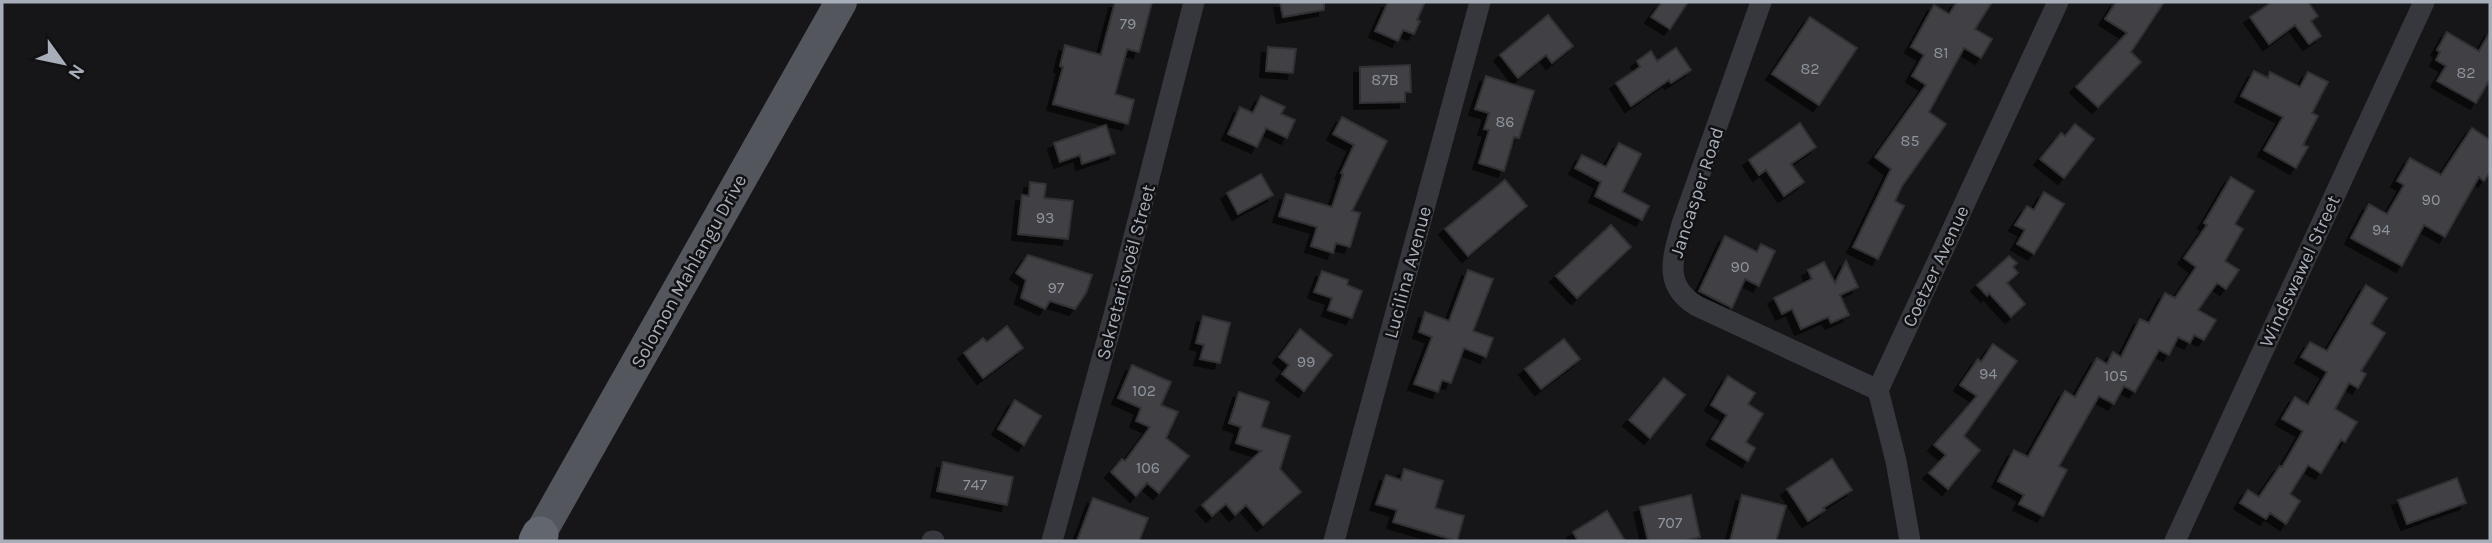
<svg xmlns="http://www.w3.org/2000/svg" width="2492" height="543" font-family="Karla,sans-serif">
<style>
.building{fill:#404145;stroke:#303034;stroke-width:2;filter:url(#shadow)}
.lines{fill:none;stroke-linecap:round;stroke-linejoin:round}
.street{stroke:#37383d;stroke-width:21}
.primary{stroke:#53565d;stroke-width:32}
.highway{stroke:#62676f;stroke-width:37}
.labels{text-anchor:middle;stroke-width:5;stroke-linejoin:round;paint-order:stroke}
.number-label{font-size:16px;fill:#8d939c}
.street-label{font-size:19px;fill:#a7aeb9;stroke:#111113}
</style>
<defs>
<filter id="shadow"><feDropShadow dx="-6" dy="6" stdDeviation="0" flood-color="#0009"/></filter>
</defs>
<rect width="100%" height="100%" fill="#161618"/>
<!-- building -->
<g class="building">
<path d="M1115 2H1152L1139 52 1127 49 1115 94 1134 100 1128 124 1053 104 1063 67 1060 66 1065 45 1101 55Z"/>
<path d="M1280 2H1324V10L1283 17Z"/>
<path d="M1388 2H1425L1417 20 1420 21 1414 34 1403 30 1398 41 1375 31Z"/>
<path d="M1662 2H1688L1670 29 1651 17Z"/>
<path d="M1957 2H1992L1975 29 1992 39 1981 58 1964 48 1929 112 1946 124 1902 186 1895 201 1904 206 1878 259 1853 247 1891 169 1875 157 1926 85 1912 76 1924 55 1911 47 1934 5 1949 14Z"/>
<path d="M2116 2H2164L2131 52 2141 62 2098 107 2076 87 2127 33 2105 19Z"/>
<path d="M2272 2H2308L2318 16 2311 21 2321 36 2309 44 2295 25 2269 44 2250 17Z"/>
<path d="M1548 15 1573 46 1552 63 1546 55 1518 78 1500 55Z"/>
<path d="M1810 17 1857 48 1819 105 1772 74Z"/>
<path d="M2447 32 2479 51 2490 32V79L2476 103 2437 81 2446 66 2436 60 2440 52 2437 50Z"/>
<path d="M1268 47 1296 49 1293 73 1266 71Z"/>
<path d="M1676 48 1691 70 1671 83 1669 80 1631 106 1616 83 1640 67 1637 61 1651 51 1657 61Z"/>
<path d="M1410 65 1411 92H1405V102L1360 103V67Z"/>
<path d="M2254 71 2268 78 2270 72 2300 87 2308 72 2328 82 2312 113 2318 116 2303 145 2308 147 2296 168 2264 150 2283 117 2241 96Z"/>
<path d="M1486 76 1534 91 1519 138 1514 137 1504 171 1479 163 1489 130 1484 129 1489 113 1475 109Z"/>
<path d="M1261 96 1285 107 1281 114 1295 120 1287 138 1266 128 1257 147 1228 134 1240 107 1253 113Z"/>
<path d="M1342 117 1387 141 1352 211 1360 213 1350 247 1336 243 1333 253 1311 246 1317 227 1279 216 1286 194 1332 207 1343 174 1341 173 1354 145 1333 134Z"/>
<path d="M1800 123 1816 147 1791 164 1804 182 1784 196 1766 170 1759 175 1749 160Z"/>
<path d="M2075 124 2094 139 2064 178 2040 159 2061 133 2065 136Z"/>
<path d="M1106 125 1115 153 1082 164 1080 155 1060 162 1054 143Z"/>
<path d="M2472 128 2490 140V172L2484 181 2479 177 2445 237 2424 225 2402 266 2351 238 2369 204 2387 214 2404 185 2397 181 2410 158 2441 175Z"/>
<path d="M1619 143 1641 154 1622 192 1649 206 1642 220 1595 196 1601 182 1575 168 1582 155 1606 167Z"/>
<path d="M1261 174 1273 195 1238 214 1227 193Z"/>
<path d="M2231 177 2254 191 2235 224 2243 229 2225 261 2239 270 2226 289 2217 283 2198 310 2216 320 2204 340 2194 335 2190 343 2178 337 2169 355 2159 350 2135 392 2124 386 2114 404 2099 396 2059 466 2067 470 2043 516 2019 504 2024 495 1998 481 2014 450 2028 457 2065 391 2075 397 2097 358 2107 364 2113 352 2121 357 2140 319 2149 323 2165 293 2175 298 2196 267 2184 258 2207 225 2204 223Z"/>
<path d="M1505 180 1527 206 1468 256 1445 229Z"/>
<path d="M1030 182 1046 184 1044 198 1073 201 1068 239 1018 234 1022 195 1029 196Z"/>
<path d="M2044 192 2064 204 2034 254 2017 244 2025 230 2015 225 2027 206 2034 210Z"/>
<path d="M1611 225 1631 247 1577 298 1556 276Z"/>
<path d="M1725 236 1757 252 1761 244 1775 251 1759 286 1745 279 1732 308 1699 291Z"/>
<path d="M1028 255 1092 275 1086 293 1075 309 1050 301 1045 309 1021 298 1026 280 1016 273Z"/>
<path d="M2009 256 2017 263 2013 267 2018 273 2007 283 2025 304 2011 317 1989 293 1987 296 1977 285Z"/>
<path d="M1846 261 1858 287 1840 295 1849 315 1831 323 1828 317 1801 329 1792 309 1782 314 1774 298 1812 279 1808 270 1824 262 1835 283Z"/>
<path d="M1468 270 1493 279 1473 331 1493 338 1486 357 1464 348 1451 383 1442 380 1438 392 1414 384 1432 337 1419 332 1425 312 1449 321Z"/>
<path d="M1322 271 1348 280 1347 285 1362 291 1352 318 1328 310 1332 298 1314 292Z"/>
<path d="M2366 285 2387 298 2371 324 2385 333 2361 371 2366 374 2358 388 2349 383 2335 409 2357 422 2345 442 2341 440 2321 473 2308 465 2290 494 2300 501 2286 524 2270 513 2266 519 2240 503 2248 490 2259 497 2280 466 2282 467 2303 431 2282 419 2295 397 2308 405 2327 372 2301 357 2310 342 2327 351Z"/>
<path d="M1203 316 1230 323 1220 363 1200 359 1204 345 1196 343Z"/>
<path d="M1007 326 1023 348 983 378 964 353 983 338 987 342Z"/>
<path d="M1300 329 1332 355 1304 391 1282 374 1289 365 1279 357Z"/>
<path d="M1564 339 1580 359 1541 389 1525 369Z"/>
<path d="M1993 344 2017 361 1964 436 1980 450 1948 489 1929 473 1946 455 1934 445 1977 396 1960 385 1978 359 1981 362Z"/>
<path d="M1132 365 1171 382 1161 405 1178 412 1166 438 1189 456 1159 493 1147 483 1136 496 1111 472 1122 459 1125 461 1150 427 1136 421 1141 408 1118 398Z"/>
<path d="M1728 376 1755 393 1748 404 1763 414 1746 442 1755 448 1748 461 1712 439 1727 415 1711 405Z"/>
<path d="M1664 378 1685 395 1650 438 1629 420Z"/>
<path d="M1239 392 1269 402 1261 427 1290 436 1280 469 1301 492 1263 525 1246 505 1235 515 1226 504 1212 516 1202 505 1261 451 1236 443 1241 427 1229 423Z"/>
<path d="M1015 400 1041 416 1024 445 998 429Z"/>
<path d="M1832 459 1852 490 1823 508 1825 510 1808 521 1787 489Z"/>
<path d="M943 462 1013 477 1007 505 937 491Z"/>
<path d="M1404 469 1443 481 1435 508 1464 516 1457 541 1393 522 1397 510 1376 504 1386 475 1401 480Z"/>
<path d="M2457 478 2466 503 2407 524 2398 500Z"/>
<path d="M1691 495 1700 537 1684 541H1648L1640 507Z"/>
<path d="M1742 495 1786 506 1776 541H1730Z"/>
<path d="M1093 498 1148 518 1139 541H1077Z"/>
<path d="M1607 511 1625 541H1578L1573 532Z"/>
</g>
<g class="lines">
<!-- street -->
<g class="street">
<path d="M1761 2 1682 224C1673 257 1662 285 1697 306L1878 390"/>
<path d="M932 541H934"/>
<path d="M1052 541 1114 315 1194 2"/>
<path d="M1334 541 1480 2"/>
<path d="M1910 541 1896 461 1878 390 2058 2"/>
<path d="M2175 541 2424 2"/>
</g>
<!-- primary -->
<path class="primary" d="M536 541 841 2"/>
<!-- highway -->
<path class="highway" d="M537 541 540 535"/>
</g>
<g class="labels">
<!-- number labels -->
<g class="number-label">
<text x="1128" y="29">79</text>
<text x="1941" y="58">81</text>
<text x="1810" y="74">82</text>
<text x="2466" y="78">82</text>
<text x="1385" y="85">87B</text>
<text x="1505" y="127">86</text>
<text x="1910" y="146">85</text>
<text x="2431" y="205">90</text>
<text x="1045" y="223">93</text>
<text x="2381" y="235">94</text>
<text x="1740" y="272">90</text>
<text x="1056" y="293">97</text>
<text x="1306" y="367">99</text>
<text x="1988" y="379">94</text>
<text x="2116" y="381">105</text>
<text x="1144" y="396">102</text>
<text x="1148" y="473">106</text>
<text x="975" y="490">747</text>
<text x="1670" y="528">707</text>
</g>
<!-- street labels -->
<g class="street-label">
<text transform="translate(1696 192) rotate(-72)" y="7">Jancasper Road</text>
<text transform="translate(1935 266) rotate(-65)" y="7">Coetzer Avenue</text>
<text transform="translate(688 271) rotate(-61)" y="7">Solomon Mahlangu Drive</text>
<text transform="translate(2299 271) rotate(-65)" y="7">Windswawel Street</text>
<text transform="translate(1125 272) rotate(-75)" y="7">Sekretarisvoël Street</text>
<text transform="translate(1407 272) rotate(-75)" y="7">Lucilina Avenue</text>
</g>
</g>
<!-- border -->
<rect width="2492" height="543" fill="none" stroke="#a7aeb9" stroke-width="7"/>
<!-- north arrow -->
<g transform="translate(63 63) rotate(123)" stroke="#111113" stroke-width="5" paint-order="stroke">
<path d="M0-5L12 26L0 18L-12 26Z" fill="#a7aeb9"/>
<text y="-10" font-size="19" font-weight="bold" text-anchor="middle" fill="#a7aeb9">N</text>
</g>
</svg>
